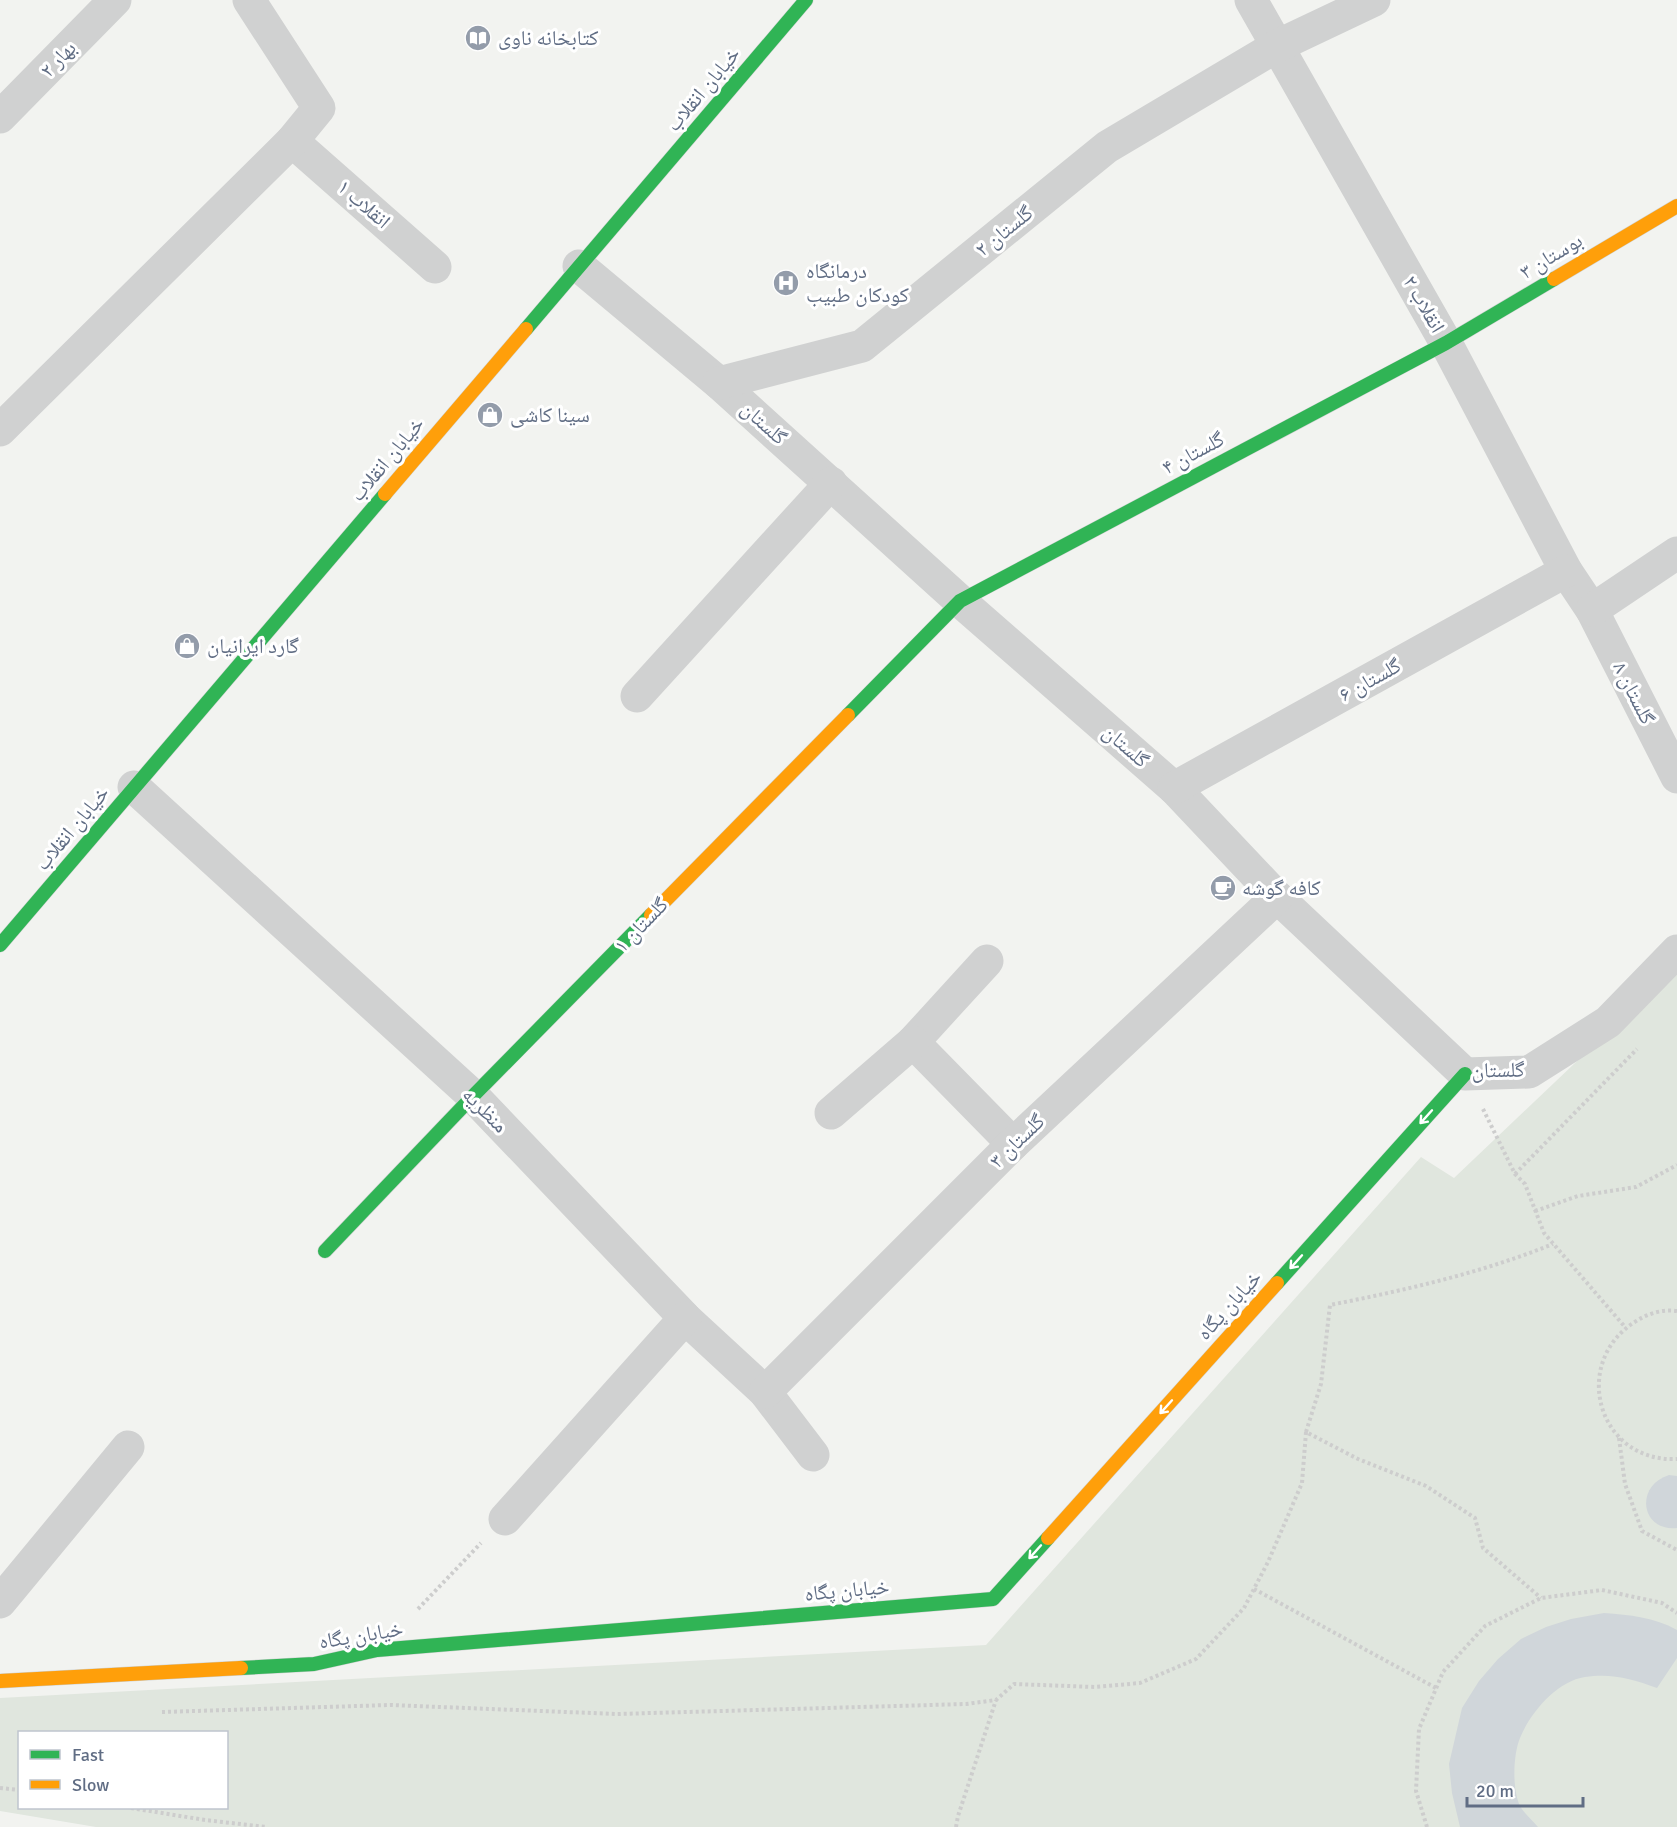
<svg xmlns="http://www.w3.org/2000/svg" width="1677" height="1827" font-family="Signika,'Noto Naskh Arabic',sans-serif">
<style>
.green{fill:#e0e6de;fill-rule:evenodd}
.water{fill:#d0d6da}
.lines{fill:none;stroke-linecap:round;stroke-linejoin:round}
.fast-casing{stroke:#ced1d1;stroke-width:15}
.slow-casing{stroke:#ced1d1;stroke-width:15}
.path{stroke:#cdcdcd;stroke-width:4;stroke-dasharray:3 3;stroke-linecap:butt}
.street{stroke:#d0d1d1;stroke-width:33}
.fast{stroke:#30b455;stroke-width:14}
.slow{stroke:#ff9f0a;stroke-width:14}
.oneway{stroke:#fff}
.labels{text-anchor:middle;stroke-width:6;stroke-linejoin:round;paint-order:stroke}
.poi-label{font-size:21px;fill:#606d84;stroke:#fff;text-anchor:start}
.street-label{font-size:21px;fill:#606d84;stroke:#fff}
</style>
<rect width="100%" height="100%" fill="#f2f3f0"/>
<!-- green -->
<path class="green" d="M1677 966V1827H96L0 1811V1698L986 1645 1421 1157 1454 1178ZM20 1732H226V1808H20Z"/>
<!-- water -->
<g class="water">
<path d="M1669 1475 1677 1476V1528C1641 1532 1634 1486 1669 1475Z"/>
<path d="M1604 1613C1630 1615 1654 1617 1677 1630V1658L1657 1688C1632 1679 1612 1673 1585 1677 1557 1681 1530 1713 1520 1738 1513 1755 1512 1789 1520 1806 1524 1813 1533 1821 1538 1827H1460L1452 1793 1449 1764 1462 1708 1479 1681 1498 1659 1521 1639 1546 1627 1571 1619Z"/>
</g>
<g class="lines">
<!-- fast casing -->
<g class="fast-casing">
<g id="fast">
<path d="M526 329 806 0"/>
<path d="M848 715 960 601 1446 343 1554 279"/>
<path d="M0 945 385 494"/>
<path d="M325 1251 473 1096 651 915"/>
<path d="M1277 1283 1465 1074"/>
<path d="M241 1668 314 1664 377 1650 993 1599 1048 1538"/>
</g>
</g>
<!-- slow casing -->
<g class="slow-casing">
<g id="slow">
<path d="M1554 279 1677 206"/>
<path d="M385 494 526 329"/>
<path d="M651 915 848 715"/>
<path d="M1048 1538 1277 1283"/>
<path d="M0 1681 241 1668"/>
</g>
</g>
<!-- path -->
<g class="path">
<path d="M1483 1109 1515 1174 1525 1184 1544 1233 1625 1327"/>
<path d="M1515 1174 1637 1049"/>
<path d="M1535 1211 1578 1196 1636 1187 1677 1165"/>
<path d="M1677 1311C1664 1309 1649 1313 1638 1320 1569 1360 1597 1463 1677 1459"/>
<path d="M1306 1432 1321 1384 1330 1305C1406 1290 1481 1273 1553 1244"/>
<path d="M1619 1438 1625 1484 1642 1531 1677 1550"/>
<path d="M1254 1589 1436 1688"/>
<path d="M418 1609 481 1543"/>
<path d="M162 1712 390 1705 617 1714 966 1704 996 1700 1014 1684 1095 1687 1140 1683 1196 1659 1244 1608 1268 1562 1302 1483 1306 1432 1358 1459 1426 1486 1475 1518 1483 1548 1541 1598"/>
<path d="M0 1788 20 1790"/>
<path d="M131 1808 205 1820 266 1827"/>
<path d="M956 1827 958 1816 996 1700"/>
<path d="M1427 1827 1416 1791 1419 1729 1443 1672 1485 1626 1541 1598 1602 1590 1662 1603 1677 1613"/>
</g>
<!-- street -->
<g class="street">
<path d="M1251 0 1446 343 1566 571 1592 610 1677 777"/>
<path d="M0 117 115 0"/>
<path d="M292 141 435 267"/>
<path d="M579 266 719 383 960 601 1174 788 1277 897 1465 1074 1529 1072 1608 1022 1677 951"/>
<path d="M719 383 862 346 1107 147 1277 46 1374 0"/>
<path d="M0 430 292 141 319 108 249 0"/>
<path d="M1592 610 1677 553"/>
<path d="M637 696 831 483"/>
<path d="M134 787 473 1096 685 1318 765 1392 813 1455"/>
<path d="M1174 788 1566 571"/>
<path d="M987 961 913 1042 1013 1144"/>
<path d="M831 1113 913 1042"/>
<path d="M765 1392 1013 1144 1277 897"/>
<path d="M505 1519 685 1318"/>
<path d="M0 1602 128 1447"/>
</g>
<!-- fast -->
<use href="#fast" class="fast"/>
<!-- slow -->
<use href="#slow" class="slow"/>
</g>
<!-- one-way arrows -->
<defs><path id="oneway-shaft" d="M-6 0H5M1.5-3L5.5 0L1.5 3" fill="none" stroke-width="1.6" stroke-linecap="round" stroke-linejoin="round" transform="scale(1.5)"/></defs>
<g class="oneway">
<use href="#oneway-shaft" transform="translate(1426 1117) rotate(132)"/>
<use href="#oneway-shaft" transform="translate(1296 1262) rotate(132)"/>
<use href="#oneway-shaft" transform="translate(1166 1407) rotate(132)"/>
<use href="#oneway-shaft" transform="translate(1035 1552) rotate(132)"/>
</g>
<!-- icons -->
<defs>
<g id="library-disc" transform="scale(1.35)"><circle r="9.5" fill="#939caa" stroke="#fff"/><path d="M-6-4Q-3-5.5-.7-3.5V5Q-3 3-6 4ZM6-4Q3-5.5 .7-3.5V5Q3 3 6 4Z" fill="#fff"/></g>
<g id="hospital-disc" transform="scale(1.35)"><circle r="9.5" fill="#939caa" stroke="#fff"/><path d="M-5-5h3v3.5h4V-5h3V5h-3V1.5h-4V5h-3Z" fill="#fff"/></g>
<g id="shop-disc" transform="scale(1.35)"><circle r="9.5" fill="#939caa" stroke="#fff"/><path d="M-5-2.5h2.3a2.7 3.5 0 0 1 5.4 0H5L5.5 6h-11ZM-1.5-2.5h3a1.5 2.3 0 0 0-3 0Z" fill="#fff"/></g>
<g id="cafe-disc" transform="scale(1.35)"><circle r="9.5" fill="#939caa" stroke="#fff"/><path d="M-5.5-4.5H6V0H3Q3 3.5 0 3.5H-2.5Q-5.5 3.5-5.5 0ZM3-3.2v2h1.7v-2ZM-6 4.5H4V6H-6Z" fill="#fff"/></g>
</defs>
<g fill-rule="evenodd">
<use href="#library-disc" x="478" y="38"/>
<use href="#hospital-disc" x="786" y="283"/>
<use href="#shop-disc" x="490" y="415"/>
<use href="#shop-disc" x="187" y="646"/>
<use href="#cafe-disc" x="1223" y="888"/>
</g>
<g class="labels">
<!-- poi labels -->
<g class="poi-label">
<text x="498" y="45">کتابخانه ناوی</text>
<text x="806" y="278">درمانگاه<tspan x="806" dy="24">کودکان طبیب</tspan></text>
<text x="510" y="422">سینا کاشی</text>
<text x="207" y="653">گارد ایرانیان</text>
<text x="1242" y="895">کافه گوشه</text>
</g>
<!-- street labels -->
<g class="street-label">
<text transform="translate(58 59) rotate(-46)" y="7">بهار ۲</text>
<text transform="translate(703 89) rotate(-50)" y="7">خیابان انقلاب</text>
<text transform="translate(364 204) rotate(41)" y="7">انقلاب ۱</text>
<text transform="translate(1004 231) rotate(-39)" y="7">گلستان ۲</text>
<text transform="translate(1551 256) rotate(-31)" y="7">بوستان ۳</text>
<text transform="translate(1424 304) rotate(60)" y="7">انقلاب ۲</text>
<text transform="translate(764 423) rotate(42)" y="7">گلستان</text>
<text transform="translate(1193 453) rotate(-28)" y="7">گلستان ۴</text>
<text transform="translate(387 459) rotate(-50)" y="7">خیابان انقلاب</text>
<text transform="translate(1370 680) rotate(-29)" y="7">گلستان ۶</text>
<text transform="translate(1634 693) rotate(63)" y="7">گلستان ۸</text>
<text transform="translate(1126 746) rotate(41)" y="7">گلستان</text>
<text transform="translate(72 828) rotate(-50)" y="7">خیابان انقلاب</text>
<text transform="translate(641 925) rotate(-46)" y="7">گلستان ۱</text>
<text transform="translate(1498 1070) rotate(-1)" y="7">گلستان</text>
<text transform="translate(485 1110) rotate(45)" y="7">منظریه</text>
<text transform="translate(1017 1141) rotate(-44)" y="7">گلستان ۳</text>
<text transform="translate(1229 1305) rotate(-48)" y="7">خیابان پگاه</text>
<text transform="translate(847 1590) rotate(-5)" y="7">خیابان پگاه</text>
<text transform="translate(361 1635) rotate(-9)" y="7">خیابان پگاه</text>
</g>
</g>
<!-- legend -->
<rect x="18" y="1731" width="210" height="78" fill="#ffffff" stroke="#bfc5ce" stroke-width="1.5"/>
<rect x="30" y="1750" width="30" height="9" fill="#30b455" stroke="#bfc5ce" stroke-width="1.5"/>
<text x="72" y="1761" font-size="18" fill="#606d84">Fast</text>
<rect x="30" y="1780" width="30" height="9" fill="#ff9f0a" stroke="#bfc5ce" stroke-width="1.5"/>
<text x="72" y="1791" font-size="18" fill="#606d84">Slow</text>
<!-- scale -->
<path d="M1467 1797v9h116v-9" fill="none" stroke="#606d84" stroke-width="3"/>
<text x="1476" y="1797" font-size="18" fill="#606d84" stroke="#ffffff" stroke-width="4.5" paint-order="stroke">20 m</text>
</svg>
